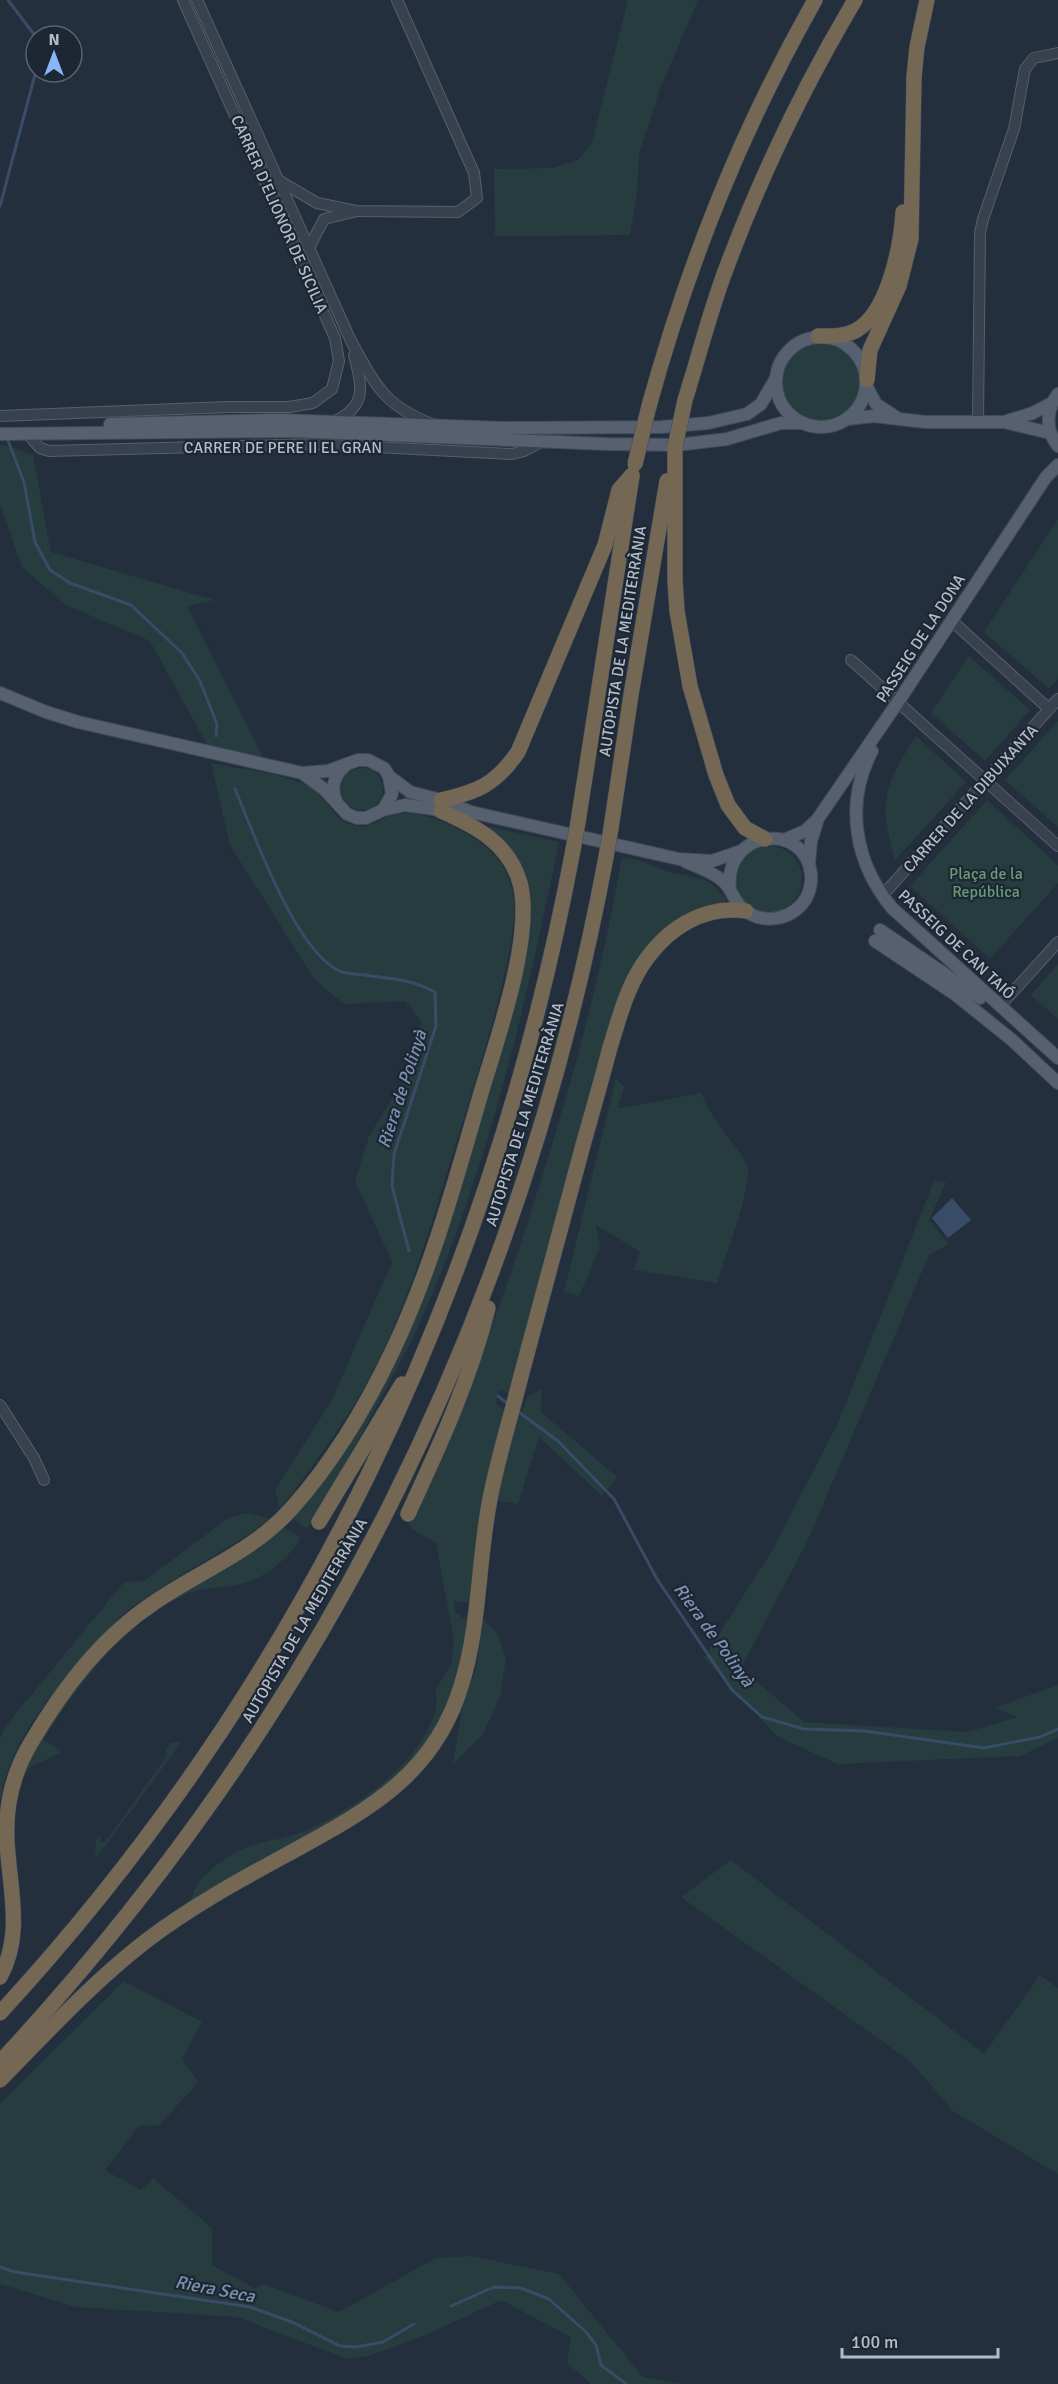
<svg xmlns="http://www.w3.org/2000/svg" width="1058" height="2384" font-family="Signika,sans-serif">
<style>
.green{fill:#263c3f}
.water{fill:#394c67}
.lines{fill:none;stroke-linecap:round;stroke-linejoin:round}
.stream{stroke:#394c67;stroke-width:3}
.minor-casing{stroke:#565f6c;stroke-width:12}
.major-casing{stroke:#414a57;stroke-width:14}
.highway-casing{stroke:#434c59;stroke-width:16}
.minor{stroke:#38414e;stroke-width:10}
.major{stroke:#56606e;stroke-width:12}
.highway{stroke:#746855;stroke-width:15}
.highway-bridge-casing{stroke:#434c59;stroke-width:16;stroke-linecap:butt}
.highway-bridge{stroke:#746855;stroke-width:15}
.labels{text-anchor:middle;stroke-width:4.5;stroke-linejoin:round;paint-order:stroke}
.street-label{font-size:16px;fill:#b4bcc9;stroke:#1d2633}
.park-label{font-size:16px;fill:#6b9a76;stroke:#1d2633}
.water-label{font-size:18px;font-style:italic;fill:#7c92b1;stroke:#1d2633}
</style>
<rect width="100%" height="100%" fill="#242f3e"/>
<!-- green -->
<g class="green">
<path d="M628 0H698L660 89 639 154 637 194 630 235 495 236 494 169 553 168 578 160 592 142Z"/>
<circle cx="821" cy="382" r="45"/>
<path d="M0 444 33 455 51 552 214 600 187 606 263 757 207 745 150 641 66 605 22 567 0 504Z"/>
<path d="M1058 519V679L1049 689 984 632Z"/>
<path d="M969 656 1030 710 985 761 931 713Z"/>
<path d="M1058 721V827L1005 780Z"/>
<path d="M916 736 966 782 895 860C878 802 883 787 916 736Z"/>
<path d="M211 763C239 769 281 773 306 785 326 794 331 819 352 825 371 830 379 818 396 814 425 808 479 835 497 858 506 869 513 886 514 900 516 924 510 949 505 972 494 1022 478 1071 463 1121 439 1196 419 1273 386 1345 359 1405 320 1457 280 1509L275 1490 332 1400 392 1262 355 1181 369 1136 410 1069 421 1020 405 1001 344 1004 314 979 230 845Z"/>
<circle cx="362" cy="789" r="21"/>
<path d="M987 800 1058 865V883L990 959 910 886Z"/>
<path d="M482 825 559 842C527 1000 490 1161 426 1309 409 1348 388 1385 368 1422 348 1458 329 1495 307 1529L290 1516 340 1451 444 1230 528 895Z"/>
<circle cx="769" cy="879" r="33"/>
<path d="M622 857 638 860 668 872 703 879 712 884 726 899 725 903C686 907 666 931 641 958L510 1394 500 1390 495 1403 506 1411 470 1603 454 1601V1611L463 1618 468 1616 456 1691 438 1728 411 1764 383 1792 222 1886 191 1901C195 1877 225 1857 245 1848 263 1841 284 1839 302 1832 346 1813 395 1781 421 1741 431 1726 440 1708 435 1690L451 1665 454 1641 436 1543 412 1529 409 1523C460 1417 501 1308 536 1196 572 1085 602 972 622 857Z"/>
<path d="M1058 964V1019L1031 995Z"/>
<path d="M616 1078 624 1087 618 1109 701 1093C712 1120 732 1139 746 1163 756 1179 723 1262 717 1283L634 1270 640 1252 596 1225 600 1247 579 1296 564 1292Z"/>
<path d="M934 1181 946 1182 929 1220 949 1244 929 1255 808 1540 741 1668 804 1722 967 1732 1018 1717 994 1708 1058 1685V1738L1020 1756 837 1764 777 1736 704 1658 773 1549 838 1423Z"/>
<path d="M542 1389 541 1412 617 1477 602 1496 539 1437 518 1504 497 1500 514 1433 527 1397Z"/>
<path d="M248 1513 270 1519C225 1552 173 1577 128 1610 117 1618 107 1632 97 1643 57 1688 7 1741 0 1804V1739L5 1727 124 1582 144 1581 230 1517Z"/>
<path d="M281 1526 301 1538C282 1567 257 1584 222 1587 209 1589 194 1589 182 1596 121 1626 80 1683 43 1740L60 1750V1753L31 1767 25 1774 22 1770 33 1749 89 1669 135 1621Z"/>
<path d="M483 1619 498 1635 506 1659 500 1697 483 1734 453 1764 462 1708 476 1668Z"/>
<path d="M178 1742 180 1744 97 1857H95L96 1840 100 1836 101 1842 106 1841 167 1756 166 1749 170 1743Z"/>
<path d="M731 1860 984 2054 1040 1975 1058 1988V2174L953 2111 911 2062 681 1897Z"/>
<path d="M124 1981 202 2022 182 2059 199 2082 159 2125 139 2126 105 2170 141 2190 153 2178 212 2228V2265L256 2289 263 2284 339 2312 436 2258 470 2256 559 2274 643 2377 683 2384H591L567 2363 571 2337 501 2300 428 2334 369 2356 347 2359 238 2317 76 2307 0 2284V2104Z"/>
</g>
<!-- water -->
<path class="water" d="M952 1198 971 1220 948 1238 932 1218Z"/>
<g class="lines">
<!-- stream -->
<g class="stream">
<path d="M8 0 36 37"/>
<path d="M0 206 36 71"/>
<path d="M7 438 24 482 35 542 50 570 70 583 131 605 182 653 200 681 217 724 216 736"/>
<path d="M235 789C254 833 296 955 342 972 349 974 358 974 365 975 392 979 411 979 435 992L436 1026 394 1154 392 1186 409 1251"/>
<path d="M498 1396 508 1404"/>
<path d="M516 1410 558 1441 614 1499 657 1579 732 1690 762 1717 804 1729 865 1731 984 1748 1040 1737 1058 1729"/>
<path d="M0 2267 15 2272 250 2307 292 2322 340 2346 356 2347 383 2342 414 2324"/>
<path d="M451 2306 494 2287 521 2288 549 2299 586 2332 596 2345 601 2365 626 2384"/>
</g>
<!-- minor casing -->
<g class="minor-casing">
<g id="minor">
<path d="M197 0 351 341C375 384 383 405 432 424"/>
<path d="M278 180 317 203 356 211 458 212 477 198 474 173 397 0"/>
<path d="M309 248 324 219 353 212"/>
<path d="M0 416 228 407H289L313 403 332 389 339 361 335 338 183 0"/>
<path d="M333 422C368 406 362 387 354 355"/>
<path d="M978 422 980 233 983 219 1014 129 1025 69 1034 58 1058 53"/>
<path d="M27 433 40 448 49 451 318 444 512 454 524 451 543 441"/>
<path d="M952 621 1049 709"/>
<path d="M851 660 1058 846"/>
<path d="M882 896 1058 699"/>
<path d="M1000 1006 1058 942"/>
<path d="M0 1405 34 1458 44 1480"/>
</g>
</g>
<!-- major casing -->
<g class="major-casing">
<g id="major">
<circle cx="821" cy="382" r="45"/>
<path d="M867 387 876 404 896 417"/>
<path d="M1058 394C1046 410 1045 430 1058 446"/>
<path d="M847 419 874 416 925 422H1004L1033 413 1052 403"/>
<path d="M1008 423 1050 433"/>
<path d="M110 424 278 420 505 428 662 427 708 423 747 414 761 404 776 378"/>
<path d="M0 434 292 431 607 444 677 445 727 439 781 423H804"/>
<path d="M0 693 46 712 78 722 302 773 328 771 358 760H368L384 768 389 776 410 792 441 800 471 812 679 859 712 861 741 851"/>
<path d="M872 751C844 804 855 863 892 908L1058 1058"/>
<path d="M302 773 324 789 347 814 357 818H366L383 810 405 805 448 811"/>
<path d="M336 801C331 788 334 775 345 766"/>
<path d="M383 810 392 794 389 776"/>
<path d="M784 840 805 831 817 820 898 702 1046 477 1058 465"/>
<path d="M686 862C698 867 713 872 723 881 731 888 733 899 741 907 758 924 786 922 802 904 809 896 812 884 811 874 805 820 723 830 730 889"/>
<path d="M809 863 811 841 817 822"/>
<path d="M880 930 980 998"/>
<path d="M875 941 956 995 1012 1040 1058 1083"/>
</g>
</g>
<!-- highway casing -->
<g class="highway-casing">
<g id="highway">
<path d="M818 336C830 336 843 337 855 331 888 314 901 246 903 212"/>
<path d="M867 380 870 350 899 286 911 239 914 77 917 47 927 0"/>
<path d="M685 400C699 356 710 311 726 269 761 175 804 86 855 0"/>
<path d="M649 406C689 261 741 131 815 0"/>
<path d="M675 447V580L677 611 690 686 716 775 728 805 745 828 765 839"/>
<path d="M441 800C478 792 496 784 518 752L605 545 619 490 632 475"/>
<path d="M578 822 632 476"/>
<path d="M611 828 631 695 667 481"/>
<path d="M408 1514C439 1447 470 1380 488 1308"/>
<path d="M319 1522 402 1384"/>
<path d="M0 1977C24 1933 9 1887 7 1841 5 1805 13 1772 32 1741 64 1687 102 1637 155 1602 202 1570 254 1551 292 1508 333 1462 367 1405 393 1350 432 1268 456 1179 481 1093 497 1039 534 936 520 883 509 843 475 826 441 811"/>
<path d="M0 2013C303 1684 491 1288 573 850"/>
<path d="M0 2062C320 1718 520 1319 606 857"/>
<path d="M0 2080C47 2032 93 1982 146 1941 189 1908 238 1881 286 1855 364 1812 435 1777 462 1683 480 1624 478 1560 490 1499 498 1457 511 1417 521 1376 542 1299 563 1222 583 1145 592 1113 601 1082 609 1051 618 1022 625 993 641 967 665 930 701 905 746 911"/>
</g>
</g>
<!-- minor -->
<use href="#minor" class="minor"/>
<!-- major -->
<use href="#major" class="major"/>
<!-- highway -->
<use href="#highway" class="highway"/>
<!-- highway-bridge casing -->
<g class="highway-bridge-casing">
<g id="highway-bridge">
<path d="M675 447 685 400"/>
<path d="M635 464 649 406"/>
<path d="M573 850 578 822"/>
<path d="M606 857 611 828"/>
</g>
</g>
<!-- highway-bridge -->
<use href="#highway-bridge" class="highway-bridge"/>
</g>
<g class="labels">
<!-- street labels -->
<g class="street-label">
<text transform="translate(280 214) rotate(66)" y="6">CARRER D'ELIONOR DE SICILIA</text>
<text x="283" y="453">CARRER DE PERE II EL GRAN</text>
<text transform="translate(920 638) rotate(-57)" y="6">PASSEIG DE LA DONA</text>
<text transform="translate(622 641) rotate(-81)" y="6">AUTOPISTA DE LA MEDITERRÀNIA</text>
<text transform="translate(970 798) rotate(-48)" y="6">CARRER DE LA DIBUIXANTA</text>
<text transform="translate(957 944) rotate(43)" y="6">PASSEIG DE CAN TAIÓ</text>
<text transform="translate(524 1114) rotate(-73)" y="6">AUTOPISTA DE LA MEDITERRÀNIA</text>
<text transform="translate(304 1620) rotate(-60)" y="6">AUTOPISTA DE LA MEDITERRÀNIA</text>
</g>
<!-- park labels -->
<g class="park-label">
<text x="986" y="879">Plaça de la<tspan x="986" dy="18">República</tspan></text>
</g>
<!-- water labels -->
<g class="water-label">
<text transform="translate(402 1089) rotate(-72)" y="6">Riera de Polinyà</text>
<text transform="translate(714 1635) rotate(54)" y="6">Riera de Polinyà</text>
<text transform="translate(215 2289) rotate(11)" y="6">Riera Seca</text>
</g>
</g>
<!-- north arrow -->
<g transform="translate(54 54)"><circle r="28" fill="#1d2633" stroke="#59626f" stroke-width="1.5"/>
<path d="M0-4.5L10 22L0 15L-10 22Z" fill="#8ab4f8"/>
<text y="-9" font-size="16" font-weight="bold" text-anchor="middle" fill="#b4bcc9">N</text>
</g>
<!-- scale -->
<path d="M842 2348v9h156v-9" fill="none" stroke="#b4bcc9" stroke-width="3"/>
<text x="851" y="2348" font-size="18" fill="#b4bcc9" stroke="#1d2633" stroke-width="4.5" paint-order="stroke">100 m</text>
</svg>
